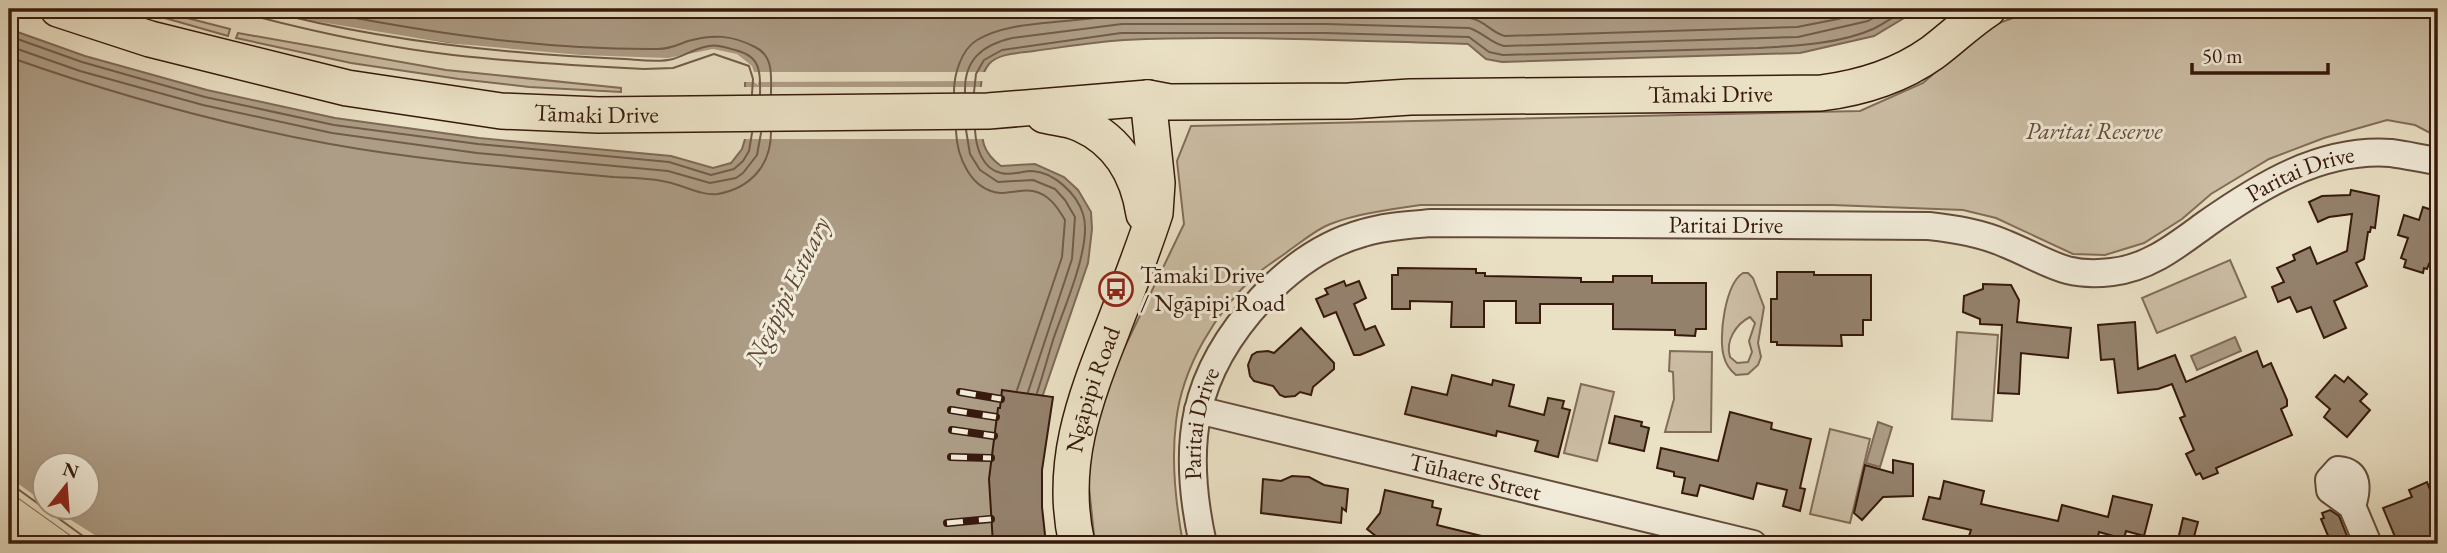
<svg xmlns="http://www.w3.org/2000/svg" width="2447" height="553" font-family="'EB Garamond',serif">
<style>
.green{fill:#ccbea5;stroke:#826c59;stroke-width:2;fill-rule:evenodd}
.water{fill:#ad9d86;stroke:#7e6956;stroke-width:2;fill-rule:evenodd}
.pier{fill:#eae0c4}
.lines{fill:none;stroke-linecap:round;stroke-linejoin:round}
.shore{stroke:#725c4a;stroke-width:2}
.building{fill:#94816c;stroke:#371a0d;stroke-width:2}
.minor-casing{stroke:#644c3b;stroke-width:30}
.major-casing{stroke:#371a0d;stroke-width:38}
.minor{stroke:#f1ebd9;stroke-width:26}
.major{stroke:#eae0c4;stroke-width:35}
.rail-casing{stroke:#371a0d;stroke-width:8}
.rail{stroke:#f1ebd9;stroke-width:5;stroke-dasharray:16;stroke-linecap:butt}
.labels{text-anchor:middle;stroke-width:6;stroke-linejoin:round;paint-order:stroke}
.street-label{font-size:24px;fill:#371a0d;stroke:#f1ebd9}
.park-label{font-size:24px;font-style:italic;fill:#644b3b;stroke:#f1ebd9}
.poi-label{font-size:24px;fill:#371a0d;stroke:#f1ebd9;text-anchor:start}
.water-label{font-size:26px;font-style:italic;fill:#604837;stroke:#f1ebd9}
</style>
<rect width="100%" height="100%" fill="#eae0c4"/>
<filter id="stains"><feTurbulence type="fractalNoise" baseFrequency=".00286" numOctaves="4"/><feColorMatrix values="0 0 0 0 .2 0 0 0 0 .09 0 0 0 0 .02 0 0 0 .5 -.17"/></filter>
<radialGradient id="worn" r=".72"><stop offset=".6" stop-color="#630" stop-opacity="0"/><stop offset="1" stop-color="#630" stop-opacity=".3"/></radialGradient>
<!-- green -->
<g class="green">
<path d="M133 9H152L230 29 228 36Z"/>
<path d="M2038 9H2438V137L2415 125 2387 120 2324 138 2269 159 2211 194 2182 219 2144 243 2105 255 2073 254 1996 218 1963 210 1832 205H1421C1393 209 1346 215 1322 228 1311 234 1301 242 1291 249 1280 258 1267 265 1257 274 1216 311 1182 367 1176 422 1171 463 1176 504 1183 544H1095L1087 468 1106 386 1184 224 1177 161 1191 126 1860 111 1923 83 1988 27Z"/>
<path d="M238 33 446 70 621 88V92L529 87 459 79 351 63 236 38Z"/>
<path d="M2230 260 2246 297 2157 333 2142 298Z"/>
<path d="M1743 273H1748L1753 278 1764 307 1758 343 1761 357 1758 365 1748 374 1736 375C1730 370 1726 365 1724 357 1718 338 1725 284 1743 273ZM1750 317 1755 323 1749 341 1752 352 1748 362 1737 363 1730 357C1725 341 1736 324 1750 317Z"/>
<path d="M1957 332 1998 335 1992 421 1952 419Z"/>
<path d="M1670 351 1712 352 1711 432H1665L1674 399 1673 372 1669 371Z"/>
<path d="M1581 384 1614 392 1597 461 1564 453Z"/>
<path d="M1830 429 1870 439 1850 523 1810 514Z"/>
</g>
<!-- water -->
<g class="water">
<path d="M201 9H1919L1874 36 1800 53 1502 62 1486 59 1468 44C1354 41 1238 35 1124 40 1094 42 1064 47 1034 51 1020 53 999 53 989 64 978 77 981 95 981 110 982 136 979 150 1001 166L1035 164 1064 177 1078 190 1091 212 1092 229 1088 263 1033 424 1032 521 1034 544H83L9 491V29L85 56 207 90 335 118 479 138 671 156 713 168 731 163 742 149 745 139V71L715 61 675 75ZM46 466H88V508H46Z"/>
<path d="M2235 337 2241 351 2197 370 2191 356Z"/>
<path d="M1878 422 1892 427 1880 467 1866 463Z"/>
</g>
<!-- pier -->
<g class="pier">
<path d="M198 9H267L314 21 448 43 581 55 668 58 713 49 737 54 752 66 754 72H988V74L985 81 758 82V85L754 82H742L741 73 738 71 715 65 675 79H635L491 67 415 57 292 35Z"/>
<path d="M741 87H984L986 139H741Z"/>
<path d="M9 477 45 503 46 508H52L109 544H83L9 491Z"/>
</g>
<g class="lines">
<!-- shore -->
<g class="shore">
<path d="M228 9C301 29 377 46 453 55 516 62 581 66 644 69L673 68 714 54 749 66 753 79 752 94"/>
<path d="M261 9C379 41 503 54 625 59 640 60 659 63 673 59 687 55 704 43 719 46 755 54 761 58 760 94"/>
<path d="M309 9C423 32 541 50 658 49 670 49 677 45 688 41 713 34 732 35 755 47 774 56 771 77 771 94"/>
<path d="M9 36 82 62 205 97 334 125 478 144 669 162 711 175 734 169 743 161 749 151 752 133"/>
<path d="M9 46 80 71 203 105 332 133 477 153 668 171 710 183 736 178 743 173 757 155 761 133"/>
<path d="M9 57C113 94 221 124 330 144 424 161 519 168 614 177 631 178 650 178 667 182 683 185 701 196 718 194 750 188 771 166 771 132"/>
<path d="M954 92C954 74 961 50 977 40 1002 25 1036 24 1065 21 1197 6 1337 13 1470 18 1484 20 1492 33 1505 36L1797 27 1838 19 1869 9"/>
<path d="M965 92C964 60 982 45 1012 38L1122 24H1325L1469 28C1483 32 1490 43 1504 46L1798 37 1868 21 1889 9"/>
<path d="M974 92 976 74 984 60 1002 50 1121 33H1325L1469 37 1489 52 1503 55 1758 48C1794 46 1840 44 1873 29 1885 23 1896 15 1907 9"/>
<path d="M966 130 970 154 980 170 998 182 1033 180 1055 189 1065 200 1075 217 1072 259 1028 392"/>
<path d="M975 130C976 147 982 169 1001 173 1011 176 1022 171 1032 171 1054 172 1077 194 1083 214 1093 243 1064 308 1054 337 1048 356 1043 375 1037 393"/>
<path d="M956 131C957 156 970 190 1000 193 1011 193 1023 189 1033 191 1049 194 1058 208 1065 220L1062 257 1017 390"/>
<path d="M9 486 15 487 83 536 86 544"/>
</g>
</g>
<!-- building -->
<g class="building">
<path d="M2351 190 2379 196 2375 228 2371 227 2370 232H2368L2364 259 2356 263 2367 286 2334 301 2346 328 2324 338 2311 307 2297 312 2290 297 2278 302 2272 287 2284 282 2277 268 2295 260 2293 255 2310 247 2317 264 2347 251 2352 214 2329 217 2318 222 2309 202 2322 196 2350 195Z"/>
<path d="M2423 207 2438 212 2435 225 2438 226V260L2433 258 2431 265 2429 264 2427 269 2424 268 2423 273 2404 267 2406 260 2401 258 2408 238 2398 235 2404 215 2419 220Z"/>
<path d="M1398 268 1476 269V273H1485V276L1581 278V282H1613V276H1652V283H1706V329H1696L1695 336 1675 335V330L1613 329V304H1540V323H1516V301H1484V327H1451L1452 302 1410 301V309H1392V275H1398Z"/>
<path d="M1777 272H1814V275H1871V320H1863V335H1841L1842 346 1777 345V342H1771V299H1777Z"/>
<path d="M1344 281 1346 286 1359 281 1366 298 1354 304 1365 330 1375 326 1384 345 1360 355H1354L1336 312 1324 317 1316 299 1328 294 1325 289Z"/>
<path d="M1983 284 2011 285 2019 300 2017 322 2071 328 2068 358 2021 353 2019 394 1998 393 2002 325 1980 324V319L1963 312 1964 296 1983 289Z"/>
<path d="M2135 322 2138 369 2175 355 2186 382 2257 351 2263 367 2271 363 2287 400V406L2281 409 2292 435 2216 468 2218 473 2203 479 2200 473 2196 475 2186 454 2194 450 2180 418 2185 416 2172 384 2158 389 2118 393 2114 359 2101 360 2098 325Z"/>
<path d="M1301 328 1334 363V369L1313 387 1311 395 1300 392 1295 396 1285 397 1280 395 1273 386 1254 381 1250 376 1248 365 1252 355 1257 352 1268 351 1274 353Z"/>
<path d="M1452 375 1492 385 1493 380 1514 385 1509 406 1544 415 1548 398 1564 401 1562 408 1570 410 1558 457 1535 451 1538 441 1497 431 1496 436 1405 414 1412 387 1447 395Z"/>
<path d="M2335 375 2344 382 2348 377 2367 394 2360 401 2370 410 2347 437 2324 417 2330 409 2316 397Z"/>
<path d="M1002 390 1053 397 1042 470V507L1046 544H993L989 479 998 408H1000Z"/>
<path d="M1730 412 1772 423 1771 429 1811 439 1800 488 1805 489 1800 511 1783 506 1787 490 1757 483 1753 499 1700 485 1697 496 1682 493 1685 478 1674 476V472L1657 468 1661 448 1718 461Z"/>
<path d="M1615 416 1642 422 1641 426 1649 428 1644 451 1609 443Z"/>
<path d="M1893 460 1913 464V496L1883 497 1862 520 1854 513 1865 465 1893 473Z"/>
<path d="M1292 476 1309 477 1324 485 1348 489 1346 511 1342 508 1341 523 1261 513 1263 479 1281 481Z"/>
<path d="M1944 481 1984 491 1981 504 2058 521 2062 505 2108 517 2113 496 2152 505 2144 536 2126 531 2124 539 2099 532 2096 544H1989L1990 541 1969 536 1971 530 1923 519 1929 497 1940 499Z"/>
<path d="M2427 482 2438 511V531L2433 533 2435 536 2431 538 2433 544H2398L2383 508 2412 497 2409 490Z"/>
<path d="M1385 490 1433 501 1432 507 1441 509 1437 525 1494 539V544H1386L1367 529 1380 513Z"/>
<path d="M2330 510 2339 516 2347 536 2331 543 2321 519 2324 518 2322 513Z"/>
<path d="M2183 518 2198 522 2192 544H2177Z"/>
</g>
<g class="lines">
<!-- minor casing -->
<g class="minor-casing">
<g id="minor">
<path id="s1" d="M1198 410 1753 544"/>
<path d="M2352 506C2357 491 2360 471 2338 470L2329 480 2330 490 2352 506 2368 544"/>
<path id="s2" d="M1203 544C1181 445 1191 374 1262 298 1290 268 1323 244 1363 233 1385 226 1409 225 1432 223L1929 226C1955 229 1981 233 2006 244 2048 261 2063 278 2112 272 2149 268 2177 245 2206 224 2260 186 2321 148 2391 153 2407 155 2423 159 2438 161"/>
</g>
</g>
<!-- major casing -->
<g class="major-casing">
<g id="major">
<path id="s3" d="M58 9 150 39 347 88 501 111 598 115 988 111 1148 98 1169 102 1349 101 1410 97 1821 93C1861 88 1898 77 1932 53 1951 39 1968 22 1988 9"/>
<path d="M1044 115C1056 118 1069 118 1081 124 1119 141 1138 175 1144 214"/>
<path id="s4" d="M1077 544C1059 466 1084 401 1112 330 1127 291 1142 253 1155 213L1157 183 1148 98"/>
</g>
</g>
<!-- minor -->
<use href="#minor" class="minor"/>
<!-- major -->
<use href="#major" class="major"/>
<!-- rail casing -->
<g class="rail-casing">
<g id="rail">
<path d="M960 392 1001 399"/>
<path d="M951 410 996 417"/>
<path d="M952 430 994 436"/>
<path d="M951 457 991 458"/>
<path d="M947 523 991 519"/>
<path d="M969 544 994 540"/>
</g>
</g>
<!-- rail -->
<use href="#rail" class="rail"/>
</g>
<!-- icons -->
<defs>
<g id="bus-ring" transform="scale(1.75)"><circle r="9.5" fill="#f1ebd9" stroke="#8f2418" stroke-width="1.5"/><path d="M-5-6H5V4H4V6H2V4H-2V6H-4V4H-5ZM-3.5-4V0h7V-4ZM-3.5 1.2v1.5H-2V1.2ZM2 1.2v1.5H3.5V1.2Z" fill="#8f2418"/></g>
</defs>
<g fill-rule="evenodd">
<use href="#bus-ring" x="1116" y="289"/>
</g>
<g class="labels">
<!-- street labels -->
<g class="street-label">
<text dy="8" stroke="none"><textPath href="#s3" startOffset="1666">Tāmaki Drive</textPath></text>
<text dy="8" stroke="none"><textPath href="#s3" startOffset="551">Tāmaki Drive</textPath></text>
<text dy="8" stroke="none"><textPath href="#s2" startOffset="1360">Paritai Drive</textPath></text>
<text dy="8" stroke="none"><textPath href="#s2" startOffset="751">Paritai Drive</textPath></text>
<text dy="8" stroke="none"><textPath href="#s4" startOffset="158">Ngāpipi Road</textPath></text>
<text dy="8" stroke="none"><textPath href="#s2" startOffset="122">Paritai Drive</textPath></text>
<text dy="8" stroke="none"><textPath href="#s1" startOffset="285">Tūhaere Street</textPath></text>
</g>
<!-- park labels -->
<g class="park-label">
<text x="2094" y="139">Paritai Reserve</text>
</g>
<!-- poi labels -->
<g class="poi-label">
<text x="1140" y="283">Tāmaki Drive<tspan x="1140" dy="28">/ Ngāpipi Road</tspan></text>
</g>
<!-- water labels -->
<g class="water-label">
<text transform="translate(787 291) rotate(-64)" y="9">Ngāpipi Estuary</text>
</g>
</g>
<!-- margin -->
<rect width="2447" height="553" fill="none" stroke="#eae0c4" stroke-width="35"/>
<rect x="10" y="10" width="2426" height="532" fill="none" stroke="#371a0d" stroke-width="3.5"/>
<rect x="18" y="18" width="2412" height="518" fill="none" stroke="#371a0d" stroke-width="2"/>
<!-- north arrow -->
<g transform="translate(66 486) rotate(17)"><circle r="33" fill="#f1ebd9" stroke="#a79787" stroke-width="2"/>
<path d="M0-5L12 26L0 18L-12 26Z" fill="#8f2418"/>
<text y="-10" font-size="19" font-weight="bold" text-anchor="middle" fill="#371a0d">N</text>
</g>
<!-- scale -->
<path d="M2192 63v10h136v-10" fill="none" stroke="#371a0d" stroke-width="3.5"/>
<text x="2202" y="63" font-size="21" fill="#371a0d" stroke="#f1ebd9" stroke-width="5" paint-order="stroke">50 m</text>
<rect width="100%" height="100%" filter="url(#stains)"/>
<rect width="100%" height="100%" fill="url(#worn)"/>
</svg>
